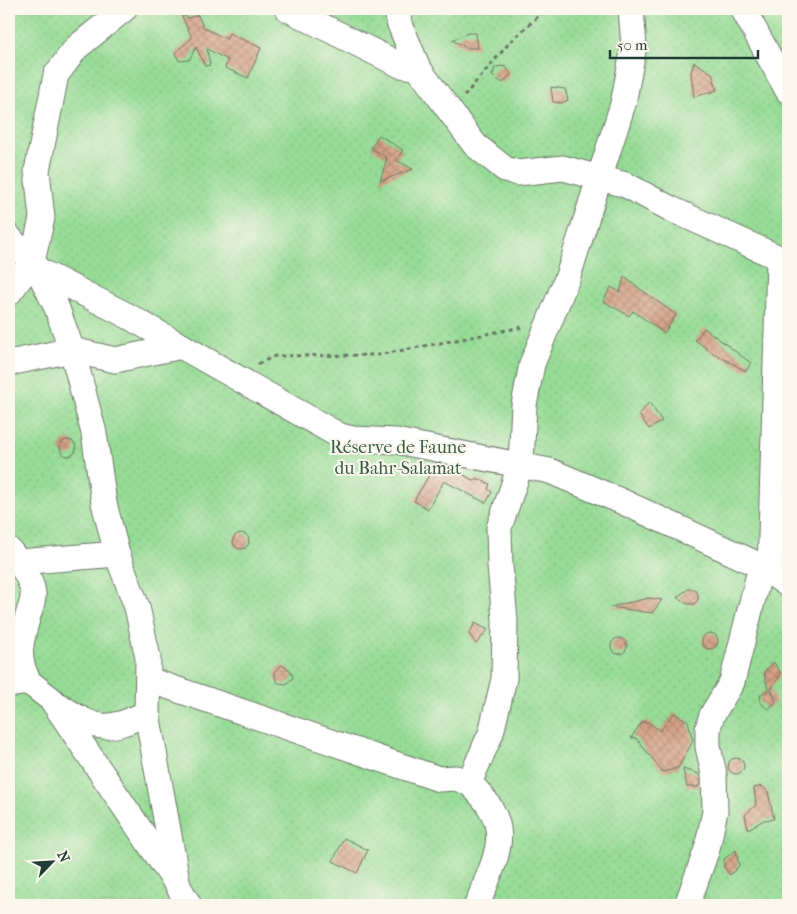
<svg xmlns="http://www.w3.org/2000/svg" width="797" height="914" font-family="'IM FELL French Canon',serif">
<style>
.grass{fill:url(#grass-dots);stroke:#5a8c64}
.building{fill:url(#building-cross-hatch)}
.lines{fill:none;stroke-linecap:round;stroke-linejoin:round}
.minor-casing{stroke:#6a7565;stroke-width:27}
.path{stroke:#6a7565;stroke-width:3;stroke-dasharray:4 4;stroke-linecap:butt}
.minor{stroke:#fff;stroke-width:25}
.labels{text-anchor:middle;stroke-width:4;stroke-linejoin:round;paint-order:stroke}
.park-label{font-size:18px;fill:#375d47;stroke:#fbf7ec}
</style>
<defs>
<pattern id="grass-dots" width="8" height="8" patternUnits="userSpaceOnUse" patternTransform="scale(1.25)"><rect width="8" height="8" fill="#95db95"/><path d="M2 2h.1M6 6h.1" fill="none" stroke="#80bd81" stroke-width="1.8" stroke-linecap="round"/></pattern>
<pattern id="building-cross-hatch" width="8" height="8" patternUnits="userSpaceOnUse" patternTransform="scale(1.25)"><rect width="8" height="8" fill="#d5a185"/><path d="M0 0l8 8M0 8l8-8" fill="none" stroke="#ac846e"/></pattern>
</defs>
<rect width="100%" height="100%" fill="#fbf7ec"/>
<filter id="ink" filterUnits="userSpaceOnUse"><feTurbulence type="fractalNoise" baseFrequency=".02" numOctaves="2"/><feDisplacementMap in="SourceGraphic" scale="10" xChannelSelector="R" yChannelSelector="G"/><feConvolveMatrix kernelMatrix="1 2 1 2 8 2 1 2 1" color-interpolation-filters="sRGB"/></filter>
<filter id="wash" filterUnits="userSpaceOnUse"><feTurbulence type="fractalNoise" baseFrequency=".0096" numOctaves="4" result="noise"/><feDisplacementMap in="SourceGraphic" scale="20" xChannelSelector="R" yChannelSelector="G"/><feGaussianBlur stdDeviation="1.12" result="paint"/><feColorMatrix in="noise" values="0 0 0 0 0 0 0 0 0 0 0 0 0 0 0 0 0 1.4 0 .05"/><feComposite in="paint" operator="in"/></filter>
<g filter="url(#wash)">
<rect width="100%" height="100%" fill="#f5dcc0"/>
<!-- grass -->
<rect class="grass" x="9" y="9" width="779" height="896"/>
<g id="blocks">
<!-- building -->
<g class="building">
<path d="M181 14 188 18 198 15 203 27 226 39 229 33 261 48 248 78 225 68 228 60 207 49 210 65 205 66 196 47 189 60 179 61 175 53 192 38Z"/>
<path d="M468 33H476L478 48H467L452 40Z"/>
<path d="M694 62 712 73 717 90 694 97 691 73Z"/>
<path d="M500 66 506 67 511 74 503 83 492 76 495 68Z"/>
<path d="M551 87 565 89 568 100 561 103 553 102Z"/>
<path d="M379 135 403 150 396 160 413 169 380 181 387 158 371 148Z"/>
<path d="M624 277 676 315 664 333 633 311 629 316 603 301 611 287 620 292Z"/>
<path d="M704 328 751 363 746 371 713 353 695 340Z"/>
<path d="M649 402 662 421 649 429 639 415Z"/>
<circle cx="68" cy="448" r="8"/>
<path d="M436 463 448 466 474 481 476 478 490 484 488 489 492 492 486 503 444 481 428 509 414 501Z"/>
<circle cx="241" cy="541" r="8"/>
<path d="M688 589H694L698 594V600L694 604H688L677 597Z"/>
<path d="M649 598 662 600 652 613 610 607Z"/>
<path d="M475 623 488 630 476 644 469 634Z"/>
<circle cx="710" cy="641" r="8"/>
<circle cx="619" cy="646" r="8"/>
<path d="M774 662 781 674 771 689 776 702 768 709 760 702 761 694 768 690 764 672Z"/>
<path d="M282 665 290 670 293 678 286 684 278 683 275 677V671Z"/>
<path d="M674 713 688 721 693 741 678 768 663 772 636 738H631L642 722H648L660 731Z"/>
<circle cx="736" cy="766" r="8"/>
<path d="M683 769 699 774 700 783 698 787H687Z"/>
<path d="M762 786 768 792 774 819 764 820 748 829 745 815 756 805 754 788Z"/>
<path d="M344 838 368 850 357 873 333 861Z"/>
<path d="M736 850 739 866 730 875 724 867V859Z"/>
</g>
</g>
</g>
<g filter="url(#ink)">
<use href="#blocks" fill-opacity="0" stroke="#6a7565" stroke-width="1"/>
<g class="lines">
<!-- minor casing -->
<g class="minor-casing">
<g id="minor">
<path d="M288 9 400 65 418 68"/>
<path d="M397 9 399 22 418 68 475 145 505 169 518 173 563 168 626 185 671 209 788 262"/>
<path d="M743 9 788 91"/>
<path d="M9 237 38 270 56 306 72 350 94 433 104 503 117 554 137 607 148 658 147 713 178 886 189 905"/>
<path d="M38 270 128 316 340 436 353 439 396 441 550 471 623 502 761 566 788 585"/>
<path d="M9 293 32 262 42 218 37 171 56 75 76 48 124 9"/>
<path d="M9 363 72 350 115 360 182 346"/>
<path d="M9 550C19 562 31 577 33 593 34 599 31 606 29 612 22 639 14 655 29 682"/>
<path d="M19 562 117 554"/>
<path d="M770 571 779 260"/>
<path d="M149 680 439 779 456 778 469 783"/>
<path d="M9 685 29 682 52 700 174 880"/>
<path d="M60 706C97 731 107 732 147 713"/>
<path d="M477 905C497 854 517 826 469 783L491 733 504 679 505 620 500 566 499 528 521 463 524 405 532 364 568 276 623 104 634 46 631 9"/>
<path d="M687 905 707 849 715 811 714 774 708 747V728L712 715 732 682 761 566"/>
</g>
</g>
<!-- path -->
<g class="path">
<path d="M464 96 511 41 546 9"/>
<path d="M258 364 275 356 378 355 523 327"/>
</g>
<!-- minor -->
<use href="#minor" class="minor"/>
</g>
</g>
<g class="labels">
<!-- park labels -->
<g class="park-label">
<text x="398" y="453">Réserve de Faune<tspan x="398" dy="21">du Bahr-Salamat</tspan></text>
</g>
</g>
<!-- margin -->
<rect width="797" height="914" fill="none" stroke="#fbf7ec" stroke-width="30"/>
<!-- north arrow -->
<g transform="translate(52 862) rotate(65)" stroke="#fbf7ec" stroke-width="4" paint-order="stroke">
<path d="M0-4L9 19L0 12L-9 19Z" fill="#1f3d34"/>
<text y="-8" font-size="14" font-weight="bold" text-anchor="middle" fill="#1f3d34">N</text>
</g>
<!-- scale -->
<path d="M610 50v8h148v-8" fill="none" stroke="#1f3d34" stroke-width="2.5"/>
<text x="617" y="50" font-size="15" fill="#1f3d34" stroke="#fbf7ec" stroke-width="4" paint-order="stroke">50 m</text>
</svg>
